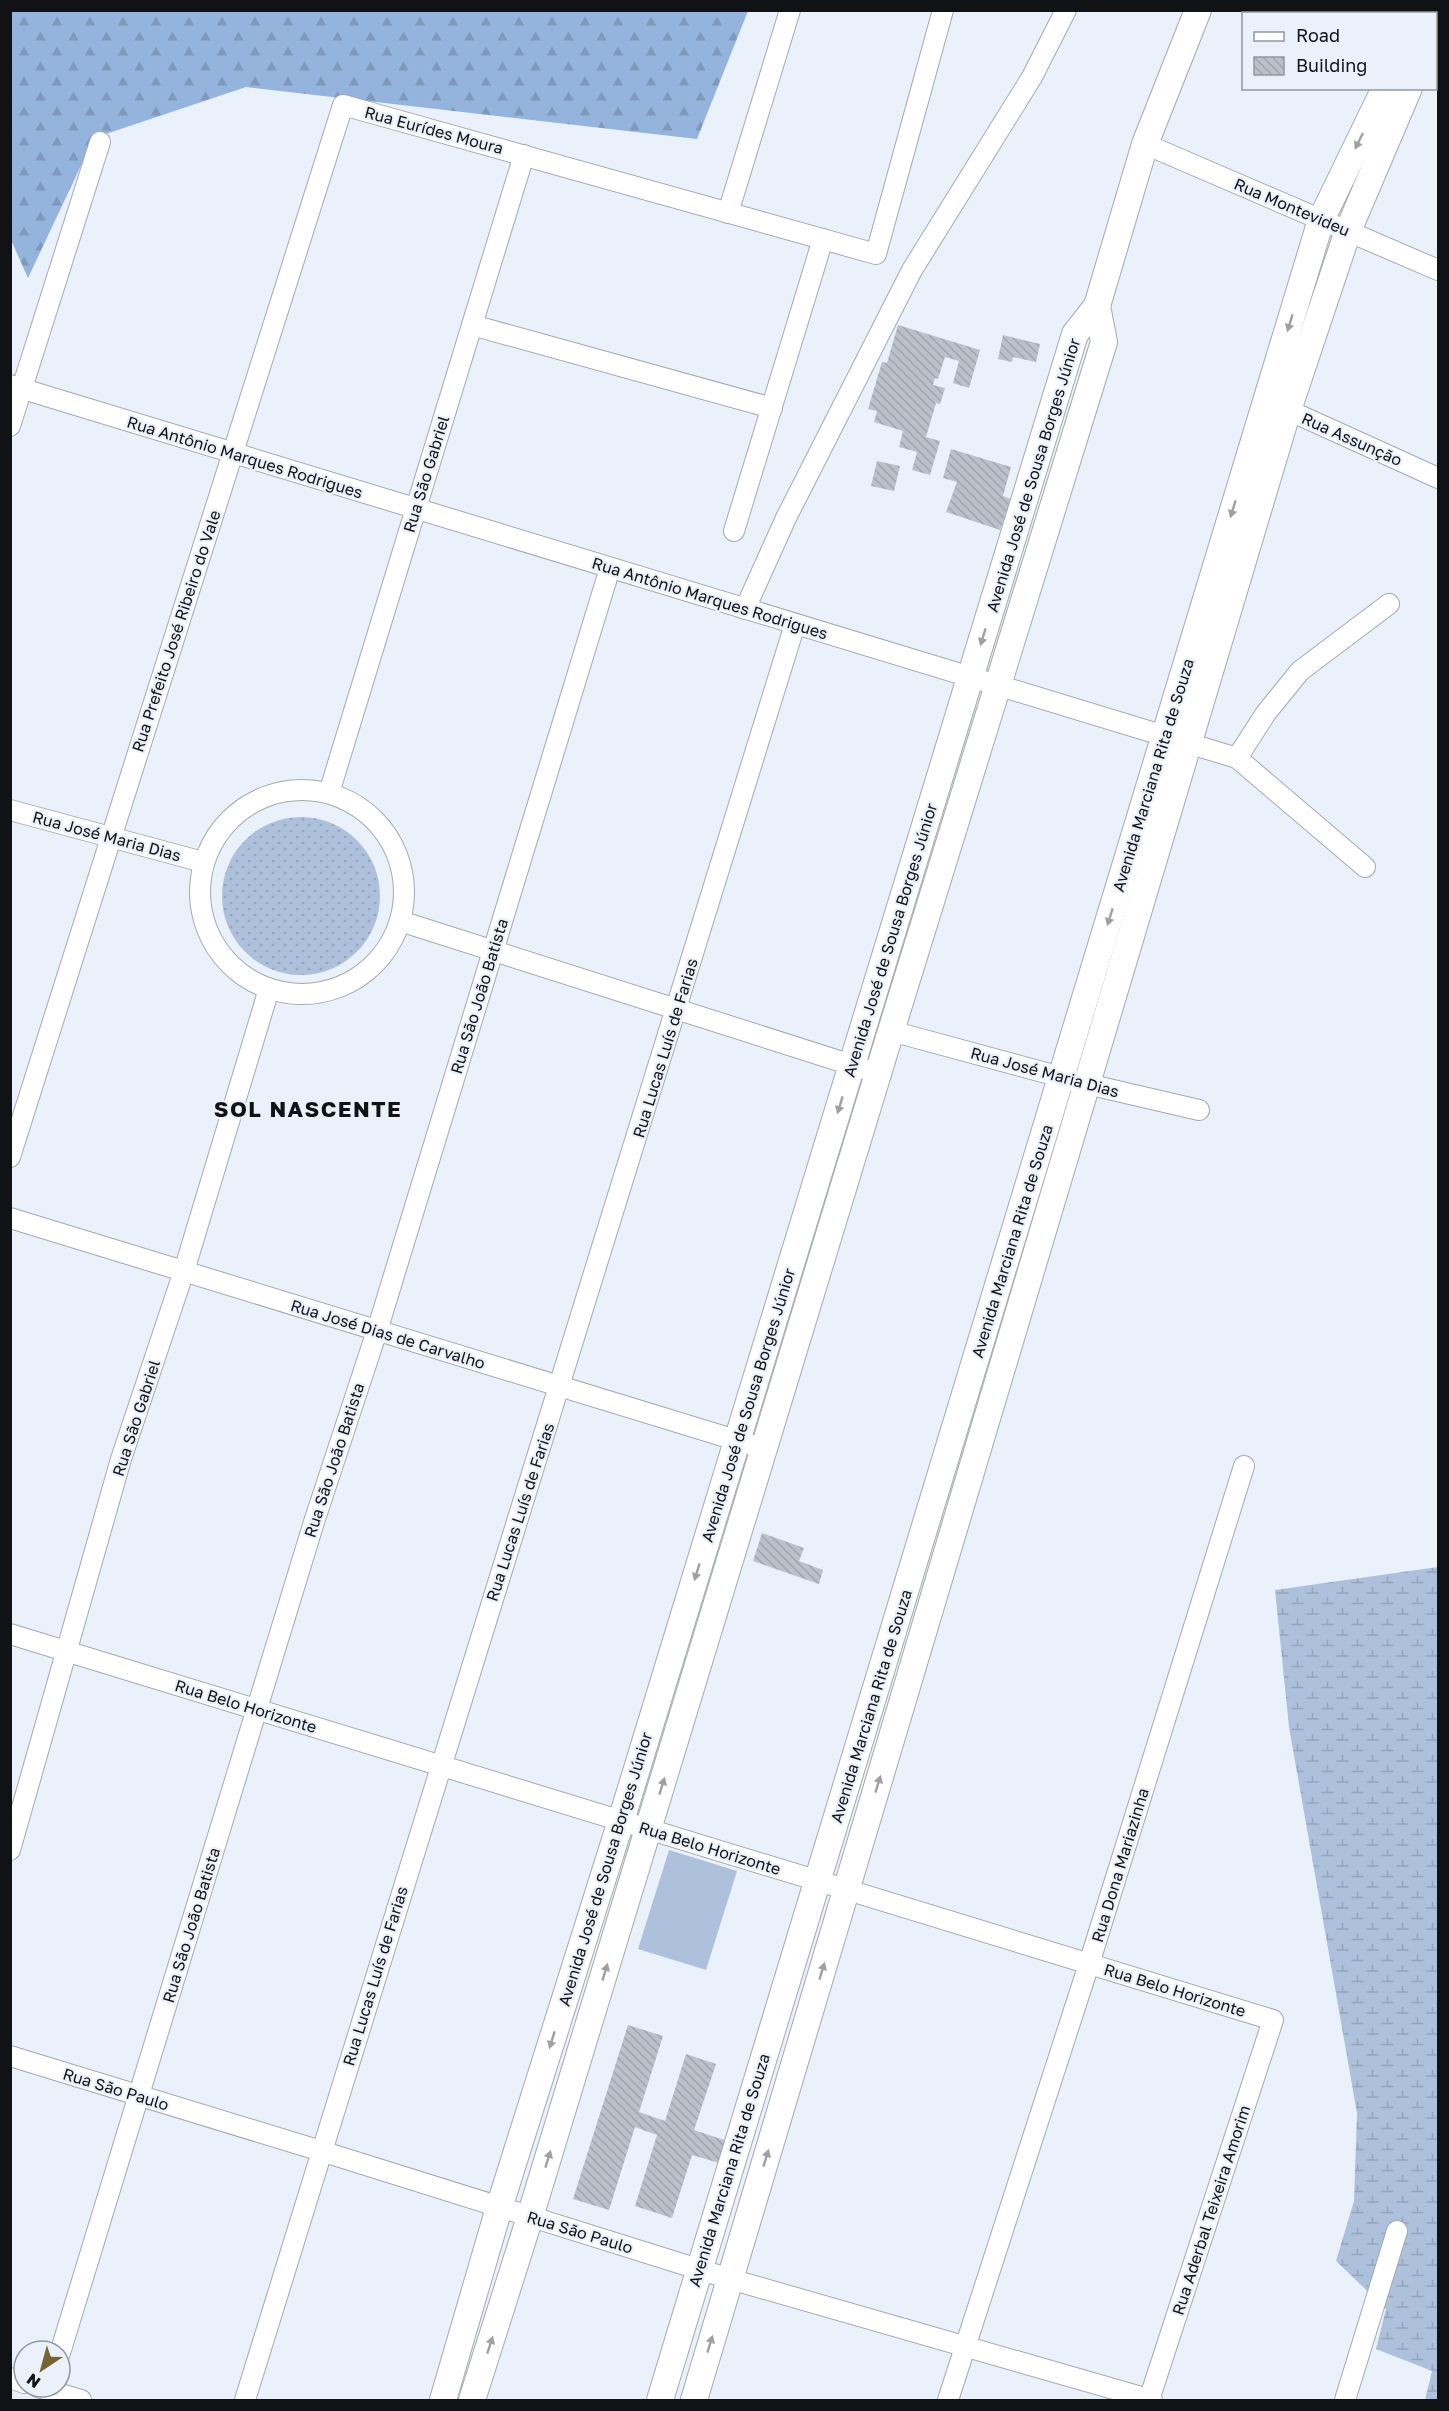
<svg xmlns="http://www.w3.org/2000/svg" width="1449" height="2411" font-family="'Golos Text',sans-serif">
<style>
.forest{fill:url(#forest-firs)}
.wetland{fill:url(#wetland-marsh)}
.park{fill:url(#park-dots)}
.pitch{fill:#adc1dc}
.building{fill:url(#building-back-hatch)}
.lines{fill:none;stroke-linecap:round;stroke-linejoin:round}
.minor-casing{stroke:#a2a9b1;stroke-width:22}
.tertiary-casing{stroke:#a2a9b1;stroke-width:28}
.minor{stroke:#fff;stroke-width:20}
.tertiary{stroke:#fff;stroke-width:26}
.oneway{fill:#9fa0a1}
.labels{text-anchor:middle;stroke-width:4.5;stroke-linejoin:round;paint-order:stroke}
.street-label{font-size:16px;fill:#101215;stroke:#ebf1fa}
.district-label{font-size:22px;font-weight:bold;letter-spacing:1.5px;fill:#101215;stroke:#ebf1fa}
</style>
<defs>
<pattern id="forest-firs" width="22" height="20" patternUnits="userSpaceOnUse" patternTransform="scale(1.5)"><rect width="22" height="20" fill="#94b3dd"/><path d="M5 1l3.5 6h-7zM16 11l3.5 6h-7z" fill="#7f99bd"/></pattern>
<pattern id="wetland-marsh" width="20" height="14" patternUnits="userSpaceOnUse" patternTransform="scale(1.5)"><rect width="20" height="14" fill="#adc1dc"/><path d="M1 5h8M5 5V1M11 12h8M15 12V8" fill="none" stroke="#94a5bc"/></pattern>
<pattern id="park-dots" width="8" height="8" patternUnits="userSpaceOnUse" patternTransform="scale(1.5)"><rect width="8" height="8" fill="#adc1dc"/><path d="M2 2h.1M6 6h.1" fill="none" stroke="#94a5bc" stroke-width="1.8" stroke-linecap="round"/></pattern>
<pattern id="building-back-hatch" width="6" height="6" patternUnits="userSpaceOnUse" patternTransform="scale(1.5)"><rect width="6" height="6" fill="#bbc1ca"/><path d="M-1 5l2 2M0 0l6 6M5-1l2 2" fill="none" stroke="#a0a5ad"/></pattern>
</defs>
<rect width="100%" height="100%" fill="#ebf1fa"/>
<!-- forest -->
<path class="forest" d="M10 11H748L697 139 246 87 94 138 28 278 11 240Z"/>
<!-- wetland -->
<path class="wetland" d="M1438 1567V2400H1425L1432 2371 1376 2349 1386 2309 1336 2261 1354 2201 1357 2113 1289 1727 1275 1590Z"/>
<!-- park -->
<circle class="park" cx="301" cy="896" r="79"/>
<!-- pitch -->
<path class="pitch" d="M669 1850 737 1871 706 1970 638 1949Z"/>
<!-- building -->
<g class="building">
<path d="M898 325 980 350 969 388 953 383 959 361 945 357 938 379 935 378 933 385 945 388 940 404 936 403 926 437 940 441 930 475 912 470 917 452 899 447 903 431 874 422 877 411 868 409 882 362 887 363Z"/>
<path d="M1003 335 1040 344 1036 362 1013 357 1012 362 998 359Z"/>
<path d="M951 449 1011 467 1003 496 1011 499 1000 530 946 512 957 482 943 478Z"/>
<path d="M877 461 900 466 894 491 871 486Z"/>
<path d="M762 1533 804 1548 799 1561 823 1570 819 1584 753 1561Z"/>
<path d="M628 2025 663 2036 639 2112 665 2121 686 2054 716 2064 694 2130 727 2141 719 2163 692 2155 672 2218 635 2206 657 2135 635 2127 609 2210 573 2199Z"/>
</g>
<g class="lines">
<!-- minor casing -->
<g class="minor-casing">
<g id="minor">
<path d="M1436 62 1438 63"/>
<path d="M1145 144 1438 270"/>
<path d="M728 213 790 10"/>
<path d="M472 325 772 408"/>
<path d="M10 385 1237 758 1365 867"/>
<path d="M1277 405 1438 478"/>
<path d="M10 426 100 142"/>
<path d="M734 531 823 239"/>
<path d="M745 609 786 518 912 270 1032 77 1066 10"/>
<path d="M1237 758 1266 713 1300 671 1389 604"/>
<circle cx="302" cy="892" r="102"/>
<path d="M329 793 524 155"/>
<path d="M10 810 203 862"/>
<path d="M400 921 880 1074"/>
<path d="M891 1031 1087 1084 1199 1110"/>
<path d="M10 1157 343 105 876 254 943 10"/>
<path d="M10 1218 765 1449"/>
<path d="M10 1634 1273 2020 1149 2400"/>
<path d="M10 1850 121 1459 184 1271 269 989"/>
<path d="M10 2056 321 2151 730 2279 1152 2400"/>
<path d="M60 2353 314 1522 377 1331 610 568"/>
<path d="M10 2378 24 2383"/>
<path d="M38 2387 81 2400"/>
<path d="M245 2400C426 1807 613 1216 795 624"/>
<path d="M948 2400 1089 1964 1244 1466"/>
<path d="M1345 2400 1397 2231"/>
</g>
</g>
<!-- tertiary casing -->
<g class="tertiary-casing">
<g id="tertiary">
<path d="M1429 14 1430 10"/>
<path d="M443 2400 499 2208 621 1821 1075 334 1097 306 1145 144 1198 10"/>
<path d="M472 2400 530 2217 891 1031 1104 342 1097 306"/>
<path d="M660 2400 1321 220 1385 88"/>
<path d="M694 2400 1288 410 1348 231 1409 88"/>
</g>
</g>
<!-- minor -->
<use href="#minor" class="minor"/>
<!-- tertiary -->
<use href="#tertiary" class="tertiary"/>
</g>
<!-- one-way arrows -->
<defs><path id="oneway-solid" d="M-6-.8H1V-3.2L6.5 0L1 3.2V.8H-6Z" transform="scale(1.5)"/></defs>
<g class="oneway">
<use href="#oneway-solid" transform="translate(1359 141) rotate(116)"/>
<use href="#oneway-solid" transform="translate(1290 323) rotate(107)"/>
<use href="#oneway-solid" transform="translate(1233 509) rotate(107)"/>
<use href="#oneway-solid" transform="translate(983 637) rotate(107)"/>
<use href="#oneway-solid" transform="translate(1110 917) rotate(107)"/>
<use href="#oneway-solid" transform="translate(840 1105) rotate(107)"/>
<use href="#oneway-solid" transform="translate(697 1572) rotate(107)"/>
<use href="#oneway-solid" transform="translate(878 1784) rotate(-73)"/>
<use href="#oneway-solid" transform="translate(662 1786) rotate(-73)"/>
<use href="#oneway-solid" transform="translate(822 1971) rotate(-73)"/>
<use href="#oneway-solid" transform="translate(605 1972) rotate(-73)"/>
<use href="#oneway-solid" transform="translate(552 2040) rotate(107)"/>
<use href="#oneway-solid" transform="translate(766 2158) rotate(-73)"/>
<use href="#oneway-solid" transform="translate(548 2159) rotate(-73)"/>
<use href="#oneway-solid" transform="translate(710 2344) rotate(-73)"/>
<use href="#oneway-solid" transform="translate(490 2345) rotate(-72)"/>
</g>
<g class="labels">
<!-- street labels -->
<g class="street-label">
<text transform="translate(434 130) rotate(15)" y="6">Rua Eurídes Moura</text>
<text transform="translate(1292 207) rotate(23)" y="6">Rua Montevideu</text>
<text transform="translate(1352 439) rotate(24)" y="6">Rua Assunção</text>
<text transform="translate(245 457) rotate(17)" y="6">Rua Antônio Marques Rodrigues</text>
<text transform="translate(426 474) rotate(-73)" y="6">Rua São Gabriel</text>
<text transform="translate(1033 475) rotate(-73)" y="6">Avenida José de Sousa Borges Júnior</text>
<text transform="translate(710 598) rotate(17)" y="6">Rua Antônio Marques Rodrigues</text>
<text transform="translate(176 631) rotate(-72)" y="6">Rua Prefeito José Ribeiro do Vale</text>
<text transform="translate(1153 775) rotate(-73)" y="6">Avenida Marciana Rita de Souza</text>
<text transform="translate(107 836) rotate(15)" y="6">Rua José Maria Dias</text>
<text transform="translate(890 940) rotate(-73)" y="6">Avenida José de Sousa Borges Júnior</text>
<text transform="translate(479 996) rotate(-73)" y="6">Rua São João Batista</text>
<text transform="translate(665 1048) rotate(-73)" y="6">Rua Lucas Luís de Farias</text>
<text transform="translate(1045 1072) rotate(15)" y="6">Rua José Maria Dias</text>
<text transform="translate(1012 1241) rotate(-73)" y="6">Avenida Marciana Rita de Souza</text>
<text transform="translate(388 1334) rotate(17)" y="6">Rua José Dias de Carvalho</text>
<text transform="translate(748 1405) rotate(-73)" y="6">Avenida José de Sousa Borges Júnior</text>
<text transform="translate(136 1418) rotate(-72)" y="6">Rua São Gabriel</text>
<text transform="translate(334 1460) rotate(-72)" y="6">Rua São João Batista</text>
<text transform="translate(520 1512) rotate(-72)" y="6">Rua Lucas Luís de Farias</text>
<text transform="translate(246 1706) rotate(17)" y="6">Rua Belo Horizonte</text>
<text transform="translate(871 1706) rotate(-73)" y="6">Avenida Marciana Rita de Souza</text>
<text transform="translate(710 1848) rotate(17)" y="6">Rua Belo Horizonte</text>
<text transform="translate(1120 1865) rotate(-73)" y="6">Rua Dona Mariazinha</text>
<text transform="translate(605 1869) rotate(-73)" y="6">Avenida José de Sousa Borges Júnior</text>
<text transform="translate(191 1925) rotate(-73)" y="6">Rua São João Batista</text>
<text transform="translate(375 1976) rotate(-73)" y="6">Rua Lucas Luís de Farias</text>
<text transform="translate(1175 1990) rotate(17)" y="6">Rua Belo Horizonte</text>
<text transform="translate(116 2089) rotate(17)" y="6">Rua São Paulo</text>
<text transform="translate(729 2170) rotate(-73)" y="6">Avenida Marciana Rita de Souza</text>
<text transform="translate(1211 2210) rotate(-72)" y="6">Rua Aderbal Teixeira Amorim</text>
<text transform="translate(580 2232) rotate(17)" y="6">Rua São Paulo</text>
</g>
<!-- district labels -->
<g class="district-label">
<text x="308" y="1117">SOL NASCENTE</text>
</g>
</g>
<!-- border -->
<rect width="1449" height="2411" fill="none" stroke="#101215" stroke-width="24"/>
<!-- legend -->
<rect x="1242" y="12" width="195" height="78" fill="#ebf1fa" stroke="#93989e" stroke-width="1.5"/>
<rect x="1254" y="32" width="30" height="9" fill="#ffffff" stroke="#93989e" stroke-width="1.5"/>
<text x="1296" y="42" font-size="18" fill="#101215">Road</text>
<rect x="1254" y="57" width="30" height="18" fill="url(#building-back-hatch)" stroke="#93989e" stroke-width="1.5"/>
<text x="1296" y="72" font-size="18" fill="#101215">Building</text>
<!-- north arrow -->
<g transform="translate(42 2369) rotate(216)"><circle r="28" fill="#ebf1fa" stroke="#93989e" stroke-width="1.5"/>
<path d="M0-4.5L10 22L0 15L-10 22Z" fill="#776332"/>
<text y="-9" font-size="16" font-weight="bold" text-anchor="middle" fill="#101215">N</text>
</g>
</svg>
